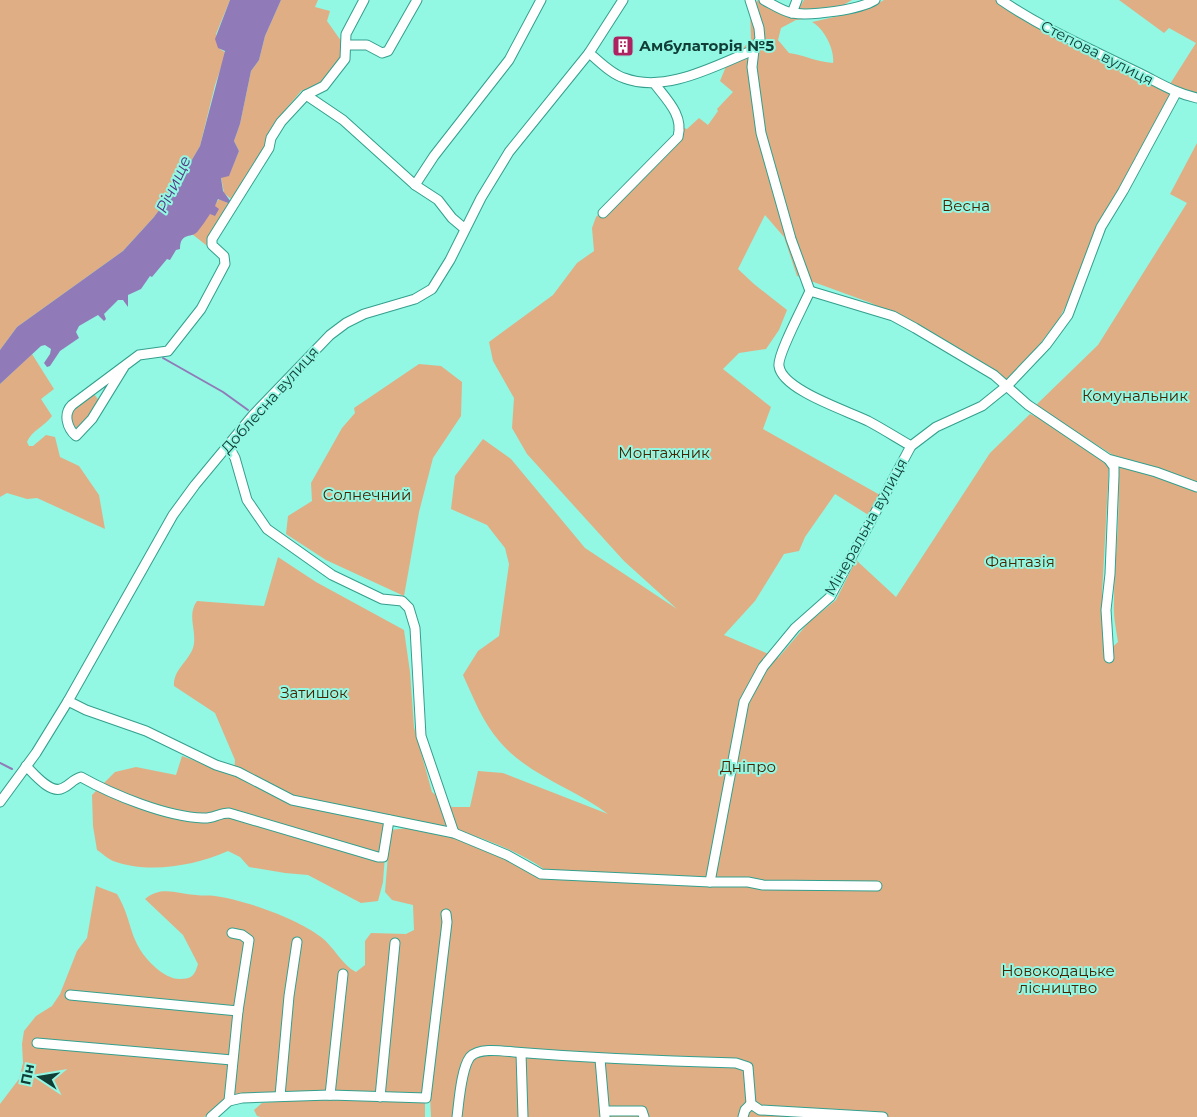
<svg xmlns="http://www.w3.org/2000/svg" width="1197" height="1117" font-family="Montserrat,sans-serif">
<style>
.green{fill:#e0ae85}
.water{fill:#907bb8}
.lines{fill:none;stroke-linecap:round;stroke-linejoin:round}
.stream{stroke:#907bb8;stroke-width:2}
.minor-casing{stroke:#339f8d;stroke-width:11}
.minor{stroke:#fff;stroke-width:9}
.labels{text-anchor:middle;stroke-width:4;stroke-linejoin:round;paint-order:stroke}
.poi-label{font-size:15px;font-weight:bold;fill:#103d35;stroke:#92f7e3;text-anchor:start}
.street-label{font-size:15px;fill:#103d35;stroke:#92f7e3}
.park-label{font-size:15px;fill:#482300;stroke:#92f7e3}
.water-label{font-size:16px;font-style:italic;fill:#543681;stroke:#92f7e3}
</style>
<rect width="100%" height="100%" fill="#92f7e3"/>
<!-- green -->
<g class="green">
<path d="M0 0H230L216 34 220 49 226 53 215 85 200 146 176 187 154 217 123 251 17 327 0 350Z"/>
<path d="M281 0H318L315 7 330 11 327 21 344 45 343 59 324 84 306 93 302 90 285 110 211 249 192 234 196 233 219 199 228 203 231 199 224 193 221 177 229 175 239 151 234 141 240 124 251 71 259 60 265 36Z"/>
<path d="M758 0 795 15 804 0H852L845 4 842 15 796 20 781 28 778 40 789 53C804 55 817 62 833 63 835 50 824 28 812 22L865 10 884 0H996L1173 94 1059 319 1029 358 1007 381 944 341 871 303 797 276 784 237 765 215 738 269 754 284 787 310 779 330 766 349 739 353 723 369 771 407 763 429 880 495 870 516 835 494 805 537 799 551 784 554 755 601 724 635 778 658 809 622 836 600 856 560 896 597 990 453 1030 414C1059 426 1087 443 1109 466L1102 594 1106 653 1118 642C1116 629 1113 616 1114 603 1114 555 1123 505 1116 457L1035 406 1098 345 1187 203 1170 194 1197 143V1117H431L430 1096 235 1095 204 1117H0V1104L19 1079 23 1063 22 1044 24 1031 36 1016 52 1006 60 994 77 951 87 938 96 886 117 894C134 922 127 942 156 968 163 974 171 979 180 979 192 979 195 975 198 964L183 935 145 899C161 885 178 894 196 895 202 896 209 895 215 896 245 900 298 919 321 937 334 947 342 965 356 972L365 965V941L371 933 406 934 414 930 413 905 392 900 385 892 390 830 408 828 454 837 503 856 525 869H544C497 838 443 825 388 815L383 882 378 901 361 903 308 875 285 873 249 867 240 857 228 851C194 866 149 874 113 861 108 859 102 853 97 850L93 826 92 795 115 772 136 767 176 775 182 756 234 775 235 760 215 713 174 686C173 670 188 662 193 648 198 632 186 616 197 601L264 606 278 557 316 582 404 630 410 672 414 727 432 792 452 807H470L478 771 503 773 608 814C575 789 528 775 500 742 483 723 473 697 463 675L478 651 499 636 509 564 505 548 487 525 451 509 455 476 483 439 511 459 585 548 677 609 624 561 527 454 512 428 514 398 493 361 489 342 553 295 577 263 594 251 592 228 596 217 655 158 681 127 687 129 699 118 708 125 718 111 717 109 733 92 720 81 727 64 751 40 750 10Z"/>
<path d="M1119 0H1197V95L1181 91 1170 84 1196 43 1169 28 1164 33Z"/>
<path d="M32 354 54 389 41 399 52 416C45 426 31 431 27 442L29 446H33L46 435 55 437 60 457 79 466 99 495 105 529 37 498 27 499 7 493 0 497V384Z"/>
<path d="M419 364 441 366 462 382 461 416 433 458 419 512 404 596 326 560 286 534 288 516 312 501 311 483 342 428 355 413 354 408Z"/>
<path d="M94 394 101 403 77 429 70 420V410Z"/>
<path d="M329 1098 425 1100V1117H261L257 1116 254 1110 262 1103Z"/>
</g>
<!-- water -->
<path class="water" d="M230 0H281L265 36 259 60 251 71 240 124 234 141 239 151 229 176 221 178 223 191 231 202 228 203 218 199 215 206 219 209 215 216 210 214C206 220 202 226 198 231 193 239 180 231 180 249L176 250 170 260 167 259 152 277 150 276 141 289 128 295V307L123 300H118L104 314 106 319 104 321 98 315 79 326 76 332 79 338 60 351 50 366 47 367 44 363 50 354 51 349 45 345 41 346 0 384V350L17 327 123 251 154 217 176 187 200 146 225 51 218 48 215 39Z"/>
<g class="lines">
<!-- stream -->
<g class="stream">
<path d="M163 358 223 392 248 410"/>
<path d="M0 763 12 769"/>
</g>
<!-- minor casing -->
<g class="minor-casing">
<g id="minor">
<path d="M750 0 759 28 760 39 754 50 752 67 761 133 791 239 810 291C804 305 777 355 779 366 782 390 848 411 868 421 883 429 897 438 911 446"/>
<path d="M764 0C772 4 782 11 792 13 811 16 859 10 875 0"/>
<path d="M1001 0C1045 30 1093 50 1141 74 1161 84 1175 93 1197 98"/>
<path d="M792 13 797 0"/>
<path d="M346 45H367L382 53 388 51 417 0"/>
<path d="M589 53C599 61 611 74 624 78 666 94 716 65 754 50"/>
<path d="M306 95 343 120 415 185 438 200 452 218 465 229"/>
<path d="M415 185 434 156 509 60 541 0"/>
<path d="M603 213 678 137C684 115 666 99 654 83"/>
<path d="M810 291 893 316 915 328 994 375 1028 405 1108 459 1156 472 1197 487"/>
<path d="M124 367 92 419 76 436C67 428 63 414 72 405L139 355 168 351 201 309 225 264 224 256 212 245V239L269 148 271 138 281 122 306 95 324 86 345 59 346 34 364 0"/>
<path d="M228 445 235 458 247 500 267 529 332 575 382 599 402 601 409 608 415 628 421 736 454 833"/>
<path d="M1109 460 1114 467V476L1110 574 1106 610 1109 658"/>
<path d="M68 701 86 710 146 731 216 765 238 772 292 800 454 833 507 855 541 874 710 882H748L763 885 877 886"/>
<path d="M26 766C34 774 51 795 63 788 70 785 73 779 81 777 113 795 167 817 203 818 212 819 219 813 229 813L378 857H383L389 820"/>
<path d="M0 802 36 753 68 701 173 515 195 485 253 415 330 335 346 323 364 314 415 299 432 289 450 260 481 198 509 152 589 53 623 0"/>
<path d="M710 882 744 702 763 667 795 628 830 597 911 446 936 427 982 406 1008 385 1046 345 1068 315 1101 227 1123 191 1176 93"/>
<path d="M70 995 238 1011"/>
<path d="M37 1043 232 1060"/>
<path d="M521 1053 523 1117"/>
<path d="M600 1059 605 1117"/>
<path d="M330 1095 343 974"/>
<path d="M280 1096 289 996 297 942"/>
<path d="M380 1097 395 943"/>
<path d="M229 1101 238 1011 249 940 242 935 232 933"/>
<path d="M605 1111H642L644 1117"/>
<path d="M211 1117 229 1101 242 1098 330 1095 426 1098 447 922 446 914"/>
<path d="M457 1117C459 1102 461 1069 470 1057 479 1047 503 1051 514 1052 588 1058 662 1061 736 1063L748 1067 751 1104 760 1110 883 1117"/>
<path d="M743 1117 745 1110 751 1104"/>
</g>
</g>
<!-- minor -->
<use href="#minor" class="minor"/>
</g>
<!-- icons -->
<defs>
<g id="building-square" transform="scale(1.125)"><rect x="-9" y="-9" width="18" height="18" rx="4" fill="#ad2260" stroke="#92f7e3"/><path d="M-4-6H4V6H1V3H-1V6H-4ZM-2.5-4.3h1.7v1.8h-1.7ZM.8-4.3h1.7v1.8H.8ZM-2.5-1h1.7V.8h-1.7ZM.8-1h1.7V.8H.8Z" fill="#fff"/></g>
</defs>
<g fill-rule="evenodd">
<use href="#building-square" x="623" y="46"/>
</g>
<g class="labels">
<!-- poi labels -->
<g class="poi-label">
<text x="639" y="51">Амбулаторія №5</text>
</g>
<!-- street labels -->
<g class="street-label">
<text transform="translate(1097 53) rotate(27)" y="5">Степова вулиця</text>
<text transform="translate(270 400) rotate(-48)" y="5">Доблесна вулиця</text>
<text transform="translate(866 527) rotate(-61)" y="5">Мінеральна вулиця</text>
</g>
<!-- park labels -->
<g class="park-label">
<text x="966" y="211">Весна</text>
<text x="1135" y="401">Комунальник</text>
<text x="664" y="458">Монтажник</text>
<text x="367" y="500">Солнечний</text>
<text x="1020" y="567">Фантазія</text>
<text x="314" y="698">Затишок</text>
<text x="748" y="772">Дніпро</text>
<text x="1058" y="976">Новокодацьке<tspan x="1058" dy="17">лісництво</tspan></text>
</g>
<!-- water labels -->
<g class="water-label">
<text transform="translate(173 184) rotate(-65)" y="6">Річище</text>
</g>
</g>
<!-- north arrow -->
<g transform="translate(40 1077) rotate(282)" stroke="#92f7e3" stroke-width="4" paint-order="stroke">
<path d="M0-4L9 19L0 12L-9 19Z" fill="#103d35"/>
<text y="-8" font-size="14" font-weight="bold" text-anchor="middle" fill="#103d35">Пн</text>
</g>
</svg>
